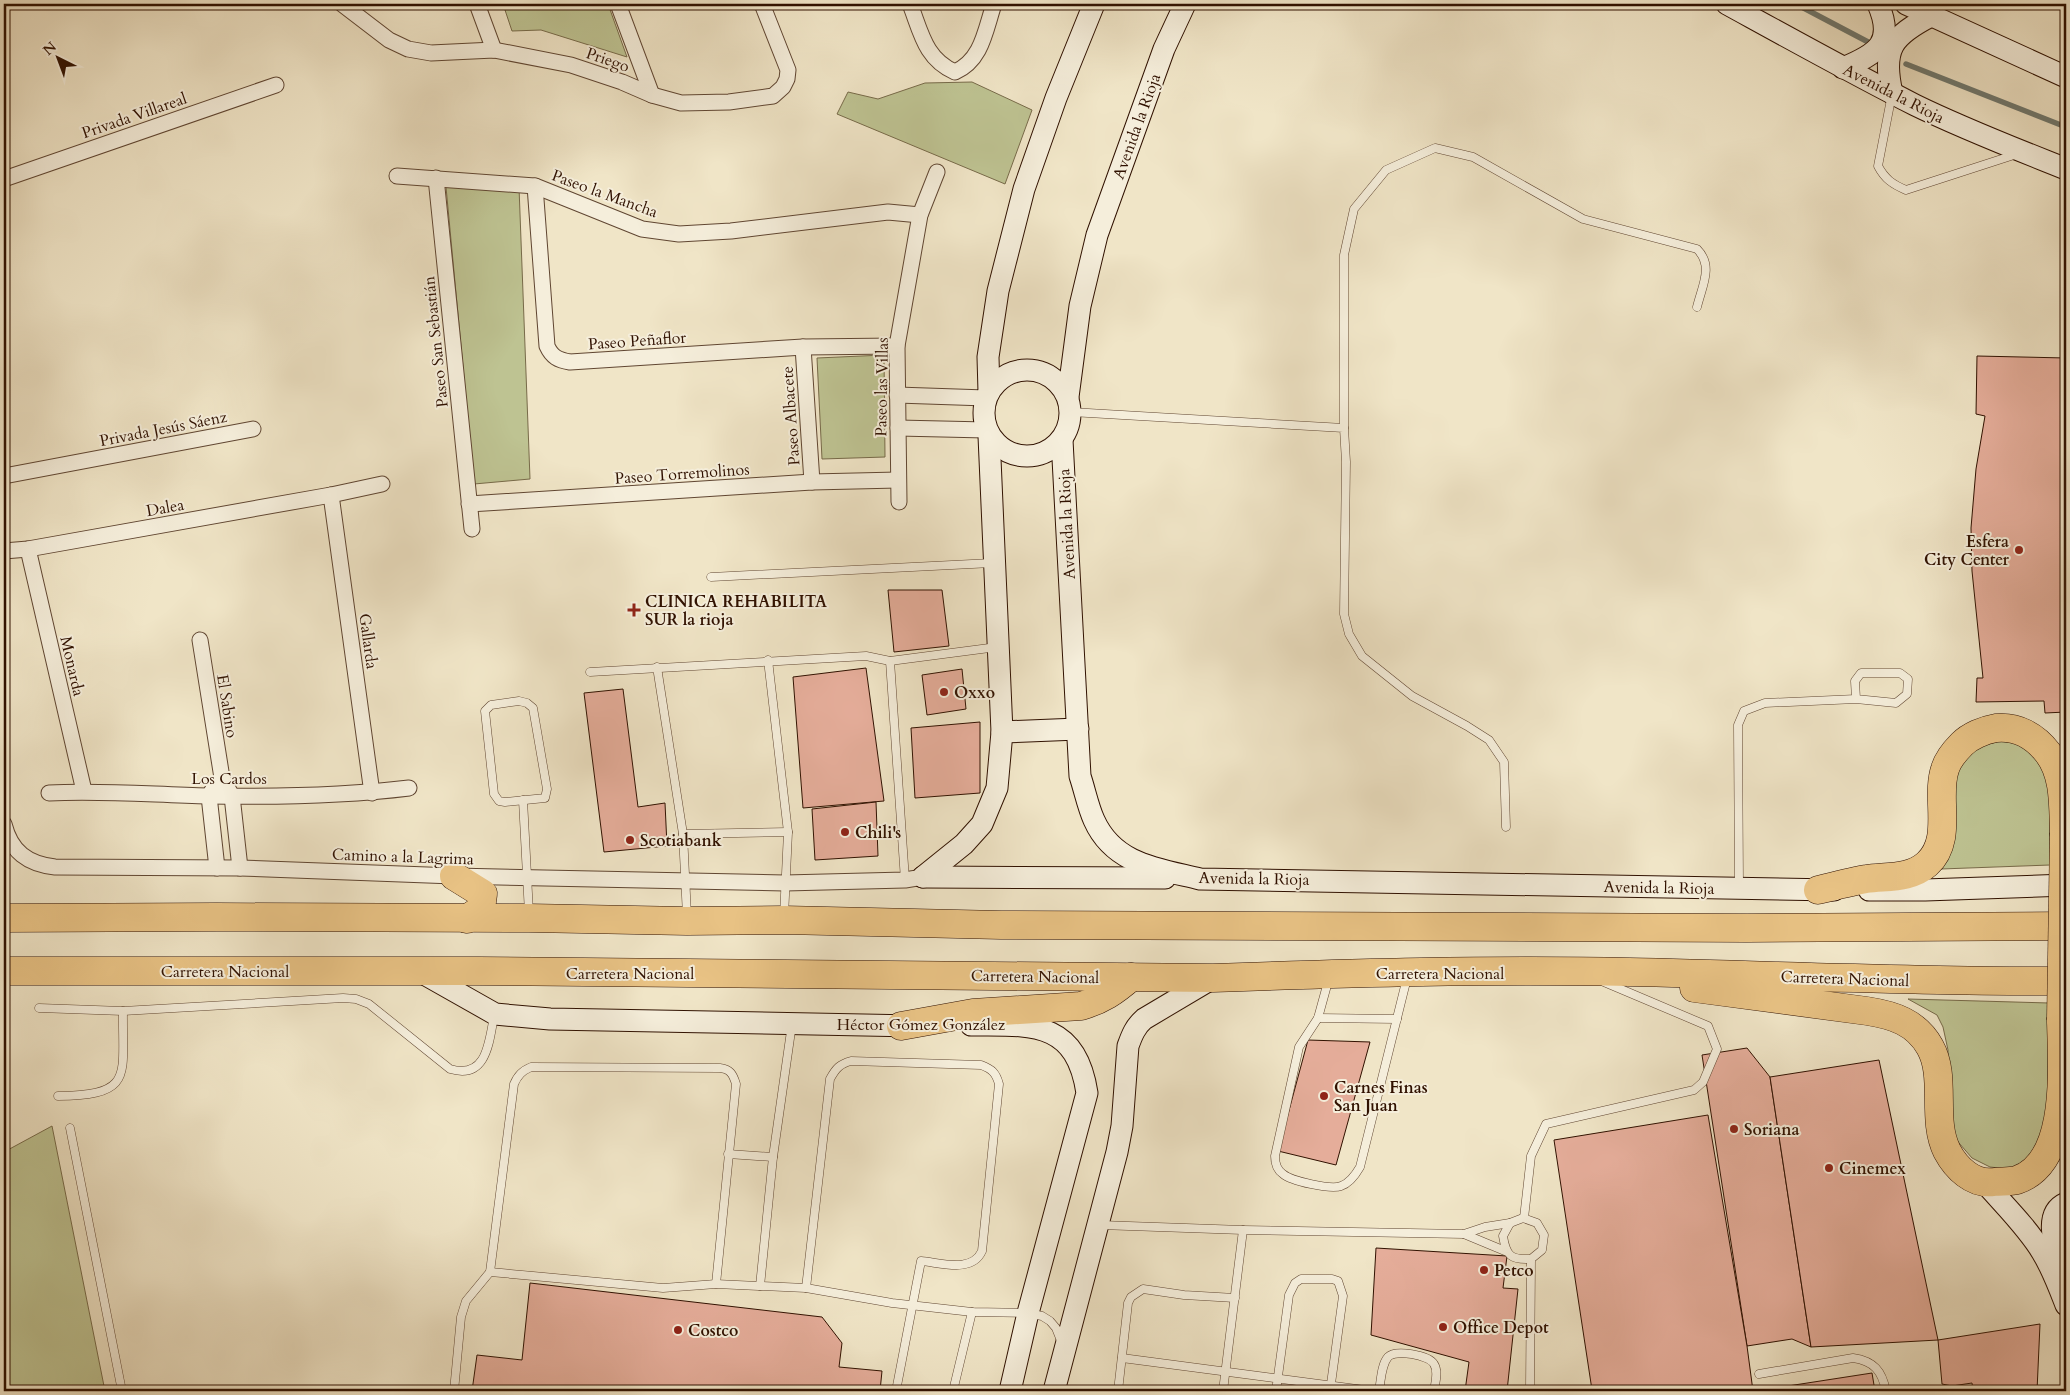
<svg xmlns="http://www.w3.org/2000/svg" width="2070" height="1395" font-family="Cardo,serif">
<style>
.green{fill:#bec392;stroke:#776a49}
.lines{fill:none;stroke-linecap:round;stroke-linejoin:round}
.stream{stroke:#70796f;stroke-width:5.5}
.building{fill:#e5ad9a;stroke:#301100}
.lane-casing{stroke:#604632;stroke-width:9}
.street-casing{stroke:#604632;stroke-width:17}
.secondary-casing{stroke:#301100;stroke-width:23}
.highway-casing{stroke:#301100;stroke-width:29}
.lane{stroke:#f5eedb;stroke-width:8}
.street{stroke:#f5eedb;stroke-width:15}
.secondary{stroke:#f5eedb;stroke-width:21}
.highway{stroke:#e8c284;stroke-width:28}
.highway-bridge-casing{stroke:#301100;stroke-width:29;stroke-linecap:butt}
.highway-bridge{stroke:#e8c284;stroke-width:28}
.poi-dot{fill:#8f2418;stroke:#f5eedb;stroke-width:2}
.labels{text-anchor:middle;stroke-width:4;stroke-linejoin:round;paint-order:stroke}
.street-label{font-size:16px;fill:#301100;stroke:#f5eedb}
.poi-label{font-size:16px;font-weight:bold;fill:#301100;stroke:#f5eedb;text-anchor:start}
</style>
<rect width="100%" height="100%" fill="#f0e5c7"/>
<filter id="stains"><feTurbulence type="fractalNoise" baseFrequency=".004" numOctaves="4"/><feColorMatrix values="0 0 0 0 .2 0 0 0 0 .09 0 0 0 0 .02 0 0 0 .5 -.17"/></filter>
<radialGradient id="worn" r=".72"><stop offset=".6" stop-color="#630" stop-opacity="0"/><stop offset="1" stop-color="#630" stop-opacity=".3"/></radialGradient>
<!-- green -->
<g class="green">
<path d="M503 4H608L627 57 541 30 512 31Z"/>
<path d="M972 82 1032 110 1005 184 837 114 848 92 878 99 925 83Z"/>
<path d="M446 187H519L530 479 474 484Z"/>
<path d="M884 355 885 457 822 459 817 358Z"/>
<path d="M2000 741 2020 744 2039 760 2050 781V865L1941 869 1945 795 1967 750Z"/>
<path d="M1908 999 2049 1003 2047 1142 2030 1161 2008 1169 1990 1167 1972 1158 1959 1143 1948 1125V1050L1943 1027 1937 1015Z"/>
<path d="M52 1126 105 1391H4V1152Z"/>
</g>
<g class="lines">
<!-- stream -->
<g class="stream">
<path d="M1796 4 1870 43"/>
<path d="M1906 64 2066 127"/>
</g>
</g>
<!-- building -->
<g class="building">
<path d="M1977 356 2066 358V712L2045 713 2044 701 1976 702 1977 678H1983L1972 571 1971 528 1976 469 1985 416 1976 414Z"/>
<path d="M888 590H942L949 646 894 652Z"/>
<path d="M866 668 884 801 803 808 793 677Z"/>
<path d="M962 669 966 709 927 715 922 675Z"/>
<path d="M623 689 638 807 665 803 667 846 604 852 584 693Z"/>
<path d="M980 722V793L915 798 911 728Z"/>
<path d="M876 802 878 856 815 860 812 809Z"/>
<path d="M1308 1040 1370 1042 1336 1165 1278 1151Z"/>
<path d="M1747 1048 1770 1077 1811 1347 1792 1339 1747 1346 1702 1055Z"/>
<path d="M1879 1060 1938 1340 1811 1347 1770 1077Z"/>
<path d="M1708 1115 1747 1346 1753 1391H1584L1592 1390 1554 1140Z"/>
<path d="M1376 1248 1507 1256 1503 1288 1518 1289 1507 1391H1465L1469 1362 1371 1335Z"/>
<path d="M530 1283 822 1317 842 1343 839 1367 882 1371 880 1391H472L477 1355 522 1360Z"/>
<path d="M2040 1324 2037 1391H1973L1972 1383 1952 1386 1942 1384 1938 1340Z"/>
<path d="M1872 1373 1875 1391H1776L1775 1388Z"/>
</g>
<g class="lines">
<!-- lane casing -->
<g class="lane-casing">
<g id="lane">
<path d="M1892 94 1878 166C1885 179 1892 184 1906 190L2017 154"/>
<path d="M1071 412 1344 428 1346 462 1344 614 1349 634 1362 656 1412 696 1467 726 1489 740 1504 762 1506 827"/>
<path d="M1344 428V255L1354 209 1386 170 1435 148 1473 157 1583 219 1697 249C1714 266 1702 286 1697 307"/>
<path d="M711 577 992 563"/>
<path d="M768 660 788 832 784 916"/>
<path d="M890 661 905 880"/>
<path d="M657 667 683 834 687 916"/>
<path d="M590 672 866 656 890 661 997 647"/>
<path d="M519 701 527 703 533 708 547 789 545 798 505 802 499 801 494 794 485 711 491 705Z"/>
<path d="M523 800 529 913"/>
<path d="M683 834 788 832"/>
<path d="M1739 886 1738 725 1744 711 1765 703 1856 699 1896 703 1907 694 1908 679 1900 673H1861L1855 681 1856 699"/>
<path d="M1329 978 1318 1018 1299 1047 1275 1156C1275 1163 1277 1170 1283 1174 1291 1181 1331 1190 1341 1186 1350 1183 1356 1174 1360 1167L1407 978"/>
<path d="M39 1008 123 1011 343 998 356 999 369 1004 450 1069C487 1080 489 1042 494 1016"/>
<path d="M1318 1018 1397 1019"/>
<path d="M58 1096C135 1095 122 1076 123 1011"/>
<path d="M70 1128 122 1391"/>
<path d="M728 1154 773 1157"/>
<path d="M1524 1218 1531 1156 1546 1124 1694 1090 1703 1082 1717 1049 1708 1026 1604 982"/>
<path d="M1100 1225 1243 1230 1464 1234 1485 1227 1510 1223"/>
<path d="M1464 1234 1505 1251"/>
<path d="M490 1272 663 1288 716 1284 806 1288 892 1303 972 1312 1028 1313 1042 1316 1050 1321 1056 1328 1062 1343"/>
<path d="M760 1286 773 1157 792 1024"/>
<path d="M806 1288 830 1079C836 1068 840 1064 851 1061L981 1065C992 1069 996 1073 999 1084L982 1251C972 1273 942 1263 921 1261L896 1391"/>
<path d="M1122 1358 1372 1391"/>
<path d="M1759 1374 1853 1358C1874 1361 1882 1371 1886 1391"/>
<path d="M454 1391 461 1317 466 1301 490 1272 514 1084C518 1075 522 1071 531 1067L720 1068C730 1069 733 1074 736 1084L716 1284"/>
<path d="M953 1391 972 1312"/>
<path d="M1118 1391 1128 1303 1131 1297 1143 1289 1184 1295 1235 1298"/>
<path d="M1223 1391 1243 1230"/>
<path d="M1276 1391 1289 1295 1295 1283 1301 1279H1332L1338 1281 1343 1296 1330 1391"/>
<path d="M1379 1391C1381 1381 1381 1365 1388 1357 1395 1349 1429 1355 1434 1364 1439 1372 1435 1383 1434 1391"/>
<path d="M1530 1391 1531 1259 1542 1250 1544 1235 1537 1223 1523 1218 1510 1223 1503 1236C1506 1256 1511 1260 1531 1259"/>
</g>
</g>
<!-- street casing -->
<g class="street-casing">
<g id="street">
<path d="M342 4 389 40 408 49 431 53 494 50 571 65 622 82 652 95 681 103 729 102 773 96 783 87 787 79 788 70 762 4"/>
<path d="M477 4 494 50"/>
<path d="M618 4 652 95"/>
<path d="M910 4C921 32 925 59 955 72 982 60 985 31 994 4"/>
<path d="M397 176 535 186 642 229 679 234 731 231 888 212 920 215"/>
<path d="M436 178 472 529"/>
<path d="M4 179 276 85"/>
<path d="M535 186 547 346C552 357 558 360 570 362L803 347 897 346"/>
<path d="M803 347 812 482"/>
<path d="M897 395 986 398"/>
<path d="M898 428 986 430"/>
<path d="M4 476 253 429"/>
<path d="M331 495 372 793"/>
<path d="M899 502 897 346 920 215 937 172"/>
<path d="M469 504 812 482 898 480"/>
<path d="M28 549 84 791"/>
<path d="M4 551 28 549 331 495 382 484"/>
<path d="M200 640 222 778 232 796 240 868"/>
<path d="M213 789 209 796 217 868"/>
<path d="M49 793C102 790 155 795 208 796 273 797 344 796 409 788"/>
<path d="M4 824C11 852 28 864 55 867L240 868 454 876 785 883 905 880 923 877"/>
</g>
</g>
<!-- secondary casing -->
<g class="secondary-casing">
<g id="secondary">
<path d="M1727 4C1789 38 1852 73 1915 105 1964 129 2016 149 2066 169"/>
<path d="M1906 4 2066 77"/>
<path d="M1843 68C1877 54 1895 43 1878 4"/>
<path d="M1892 93C1882 49 1892 36 1931 16"/>
<circle cx="1027" cy="413" r="43"/>
<path d="M989 392 988 357 998 291 1024 189 1056 98 1094 4"/>
<path d="M1068 397 1080 306 1097 235 1164 49 1185 4"/>
<path d="M1062 440 1080 776C1085 791 1088 807 1094 820 1114 865 1159 869 1200 879L1834 890"/>
<path d="M1002 732 1078 729"/>
<path d="M923 877 964 844 982 824 997 788 1002 732 989 436"/>
<path d="M923 877 1165 878"/>
<path d="M1869 890H1925L2066 885"/>
<path d="M419 971 495 1014 550 1019 915 1026"/>
<path d="M971 1025C1031 1025 1076 1020 1087 1093L1028 1313 1010 1391"/>
<path d="M1985 1183C2004 1205 2027 1227 2042 1252 2052 1268 2059 1287 2066 1305"/>
<path d="M2062 1271C2057 1251 2041 1214 2066 1203"/>
<path d="M1054 1391 1117 1152 1122 1126 1128 1046C1132 1035 1135 1027 1144 1019L1213 978"/>
</g>
</g>
<!-- highway casing -->
<g class="highway-casing">
<g id="highway">
<path d="M454 876 483 894 481 909 467 919"/>
<path d="M1818 890C1834 886 1850 882 1866 879 1888 876 1910 879 1927 864 1954 840 1935 798 1945 769 1948 759 1955 751 1962 744 1970 736 1984 730 1996 728 2017 726 2035 736 2048 753 2065 775 2063 807 2064 833"/>
<path d="M4 918 217 917 529 918 687 921 784 920 1001 925 1747 928 2066 926"/>
<path d="M4 971H479L1213 978C1352 973 1491 969 1629 972 1775 975 1920 982 2066 981"/>
<path d="M1694 988 1867 1011C1893 1015 1916 1022 1930 1047 1947 1077 1931 1119 1947 1151 1956 1168 1973 1185 1994 1182 2001 1181 2010 1182 2017 1180 2070 1162 2062 1068 2061 1020"/>
<path d="M901 1026 973 1013 1081 1006C1102 1000 1115 991 1131 977"/>
</g>
</g>
<!-- lane -->
<use href="#lane" class="lane"/>
<!-- street -->
<use href="#street" class="street"/>
<!-- secondary -->
<use href="#secondary" class="secondary"/>
<!-- highway -->
<use href="#highway" class="highway"/>
<!-- highway-bridge casing -->
<g class="highway-bridge-casing">
<path id="highway-bridge" d="M2061 1020 2064 833"/>
</g>
<!-- highway-bridge -->
<use href="#highway-bridge" class="highway-bridge"/>
</g>
<!-- markers -->
<g class="poi-dot">
<circle cx="2019" cy="550" r="5"/>
<path d="M631.5 602.5h5v5h5v5h-5v5h-5v-5h-5v-5h5z"/>
<circle cx="944" cy="692" r="5"/>
<circle cx="845" cy="832" r="5"/>
<circle cx="630" cy="840" r="5"/>
<circle cx="1324" cy="1096" r="5"/>
<circle cx="1734" cy="1129" r="5"/>
<circle cx="1829" cy="1168" r="5"/>
<circle cx="1484" cy="1270" r="5"/>
<circle cx="1443" cy="1327" r="5"/>
<circle cx="678" cy="1330" r="5"/>
</g>
<g class="labels">
<!-- street labels -->
<g class="street-label">
<text transform="translate(608 59) rotate(19)" y="6">Priego</text>
<text transform="translate(1894 93) rotate(27)" y="6">Avenida la Rioja</text>
<text transform="translate(134 115) rotate(-19)" y="6">Privada Villareal</text>
<text transform="translate(1136 126) rotate(-70)" y="6">Avenida la Rioja</text>
<text transform="translate(605 193) rotate(20)" y="6">Paseo la Mancha</text>
<text transform="translate(637 340) rotate(-4)" y="6">Paseo Peñaflor</text>
<text transform="translate(435 342) rotate(-96)" y="6">Paseo San Sebastián</text>
<text transform="translate(881 387) rotate(-89)" y="6">Paseo las Villas</text>
<text transform="translate(790 416) rotate(-94)" y="6">Paseo Albacete</text>
<text transform="translate(163 428) rotate(-11)" y="6">Privada Jesús Sáenz</text>
<text transform="translate(682 473) rotate(-4)" y="6">Paseo Torremolinos</text>
<text transform="translate(165 507) rotate(-10)" y="6">Dalea</text>
<text transform="translate(1066 524) rotate(-93)" y="6">Avenida la Rioja</text>
<text transform="translate(369 641) rotate(82)" y="6">Gallarda</text>
<text transform="translate(73 666) rotate(77)" y="6">Monarda</text>
<text transform="translate(228 706) rotate(81)" y="6">El Sabino</text>
<text x="229" y="784">Los Cardos</text>
<text transform="translate(403 856) rotate(2)" y="6">Camino a la Lagrima</text>
<text transform="translate(1254 878) rotate(1)" y="6">Avenida la Rioja</text>
<text transform="translate(1659 887) rotate(1)" y="6">Avenida la Rioja</text>
<text x="225" y="977">Carretera Nacional</text>
<text x="630" y="979">Carretera Nacional</text>
<text x="1440" y="979">Carretera Nacional</text>
<text transform="translate(1035 976) rotate(1)" y="6">Carretera Nacional</text>
<text transform="translate(1845 978) rotate(2)" y="6">Carretera Nacional</text>
<text x="921" y="1030">Héctor Gómez González</text>
</g>
<!-- poi labels -->
<g class="poi-label">
<text x="2009" y="547" text-anchor="end">Esfera<tspan x="2009" dy="18">City Center</tspan></text>
<text x="645" y="607">CLINICA REHABILITA<tspan x="645" dy="18">SUR la rioja</tspan></text>
<text x="954" y="698">Oxxo</text>
<text x="855" y="838">Chili's</text>
<text x="640" y="846">Scotiabank</text>
<text x="1334" y="1093">Carnes Finas<tspan x="1334" dy="18">San Juan</tspan></text>
<text x="1744" y="1135">Soriana</text>
<text x="1839" y="1174">Cinemex</text>
<text x="1494" y="1276">Petco</text>
<text x="1453" y="1333">Office Depot</text>
<text x="688" y="1336">Costco</text>
</g>
</g>
<!-- margin -->
<rect width="2070" height="1395" fill="none" stroke="#f0e5c7" stroke-width="20"/>
<rect x="5" y="5" width="2060" height="1385" fill="none" stroke="#301100" stroke-width="2.5"/>
<rect x="10" y="10" width="2050" height="1375" fill="none" stroke="#301100"/>
<!-- north arrow -->
<g transform="translate(58 58) rotate(318)" stroke="#f5eedb" stroke-width="4" paint-order="stroke">
<path d="M0-4L9 19L0 12L-9 19Z" fill="#301100"/>
<text y="-8" font-size="14" font-weight="bold" text-anchor="middle" fill="#301100">N</text>
</g>
<rect width="100%" height="100%" filter="url(#stains)"/>
<rect width="100%" height="100%" fill="url(#worn)"/>
</svg>
